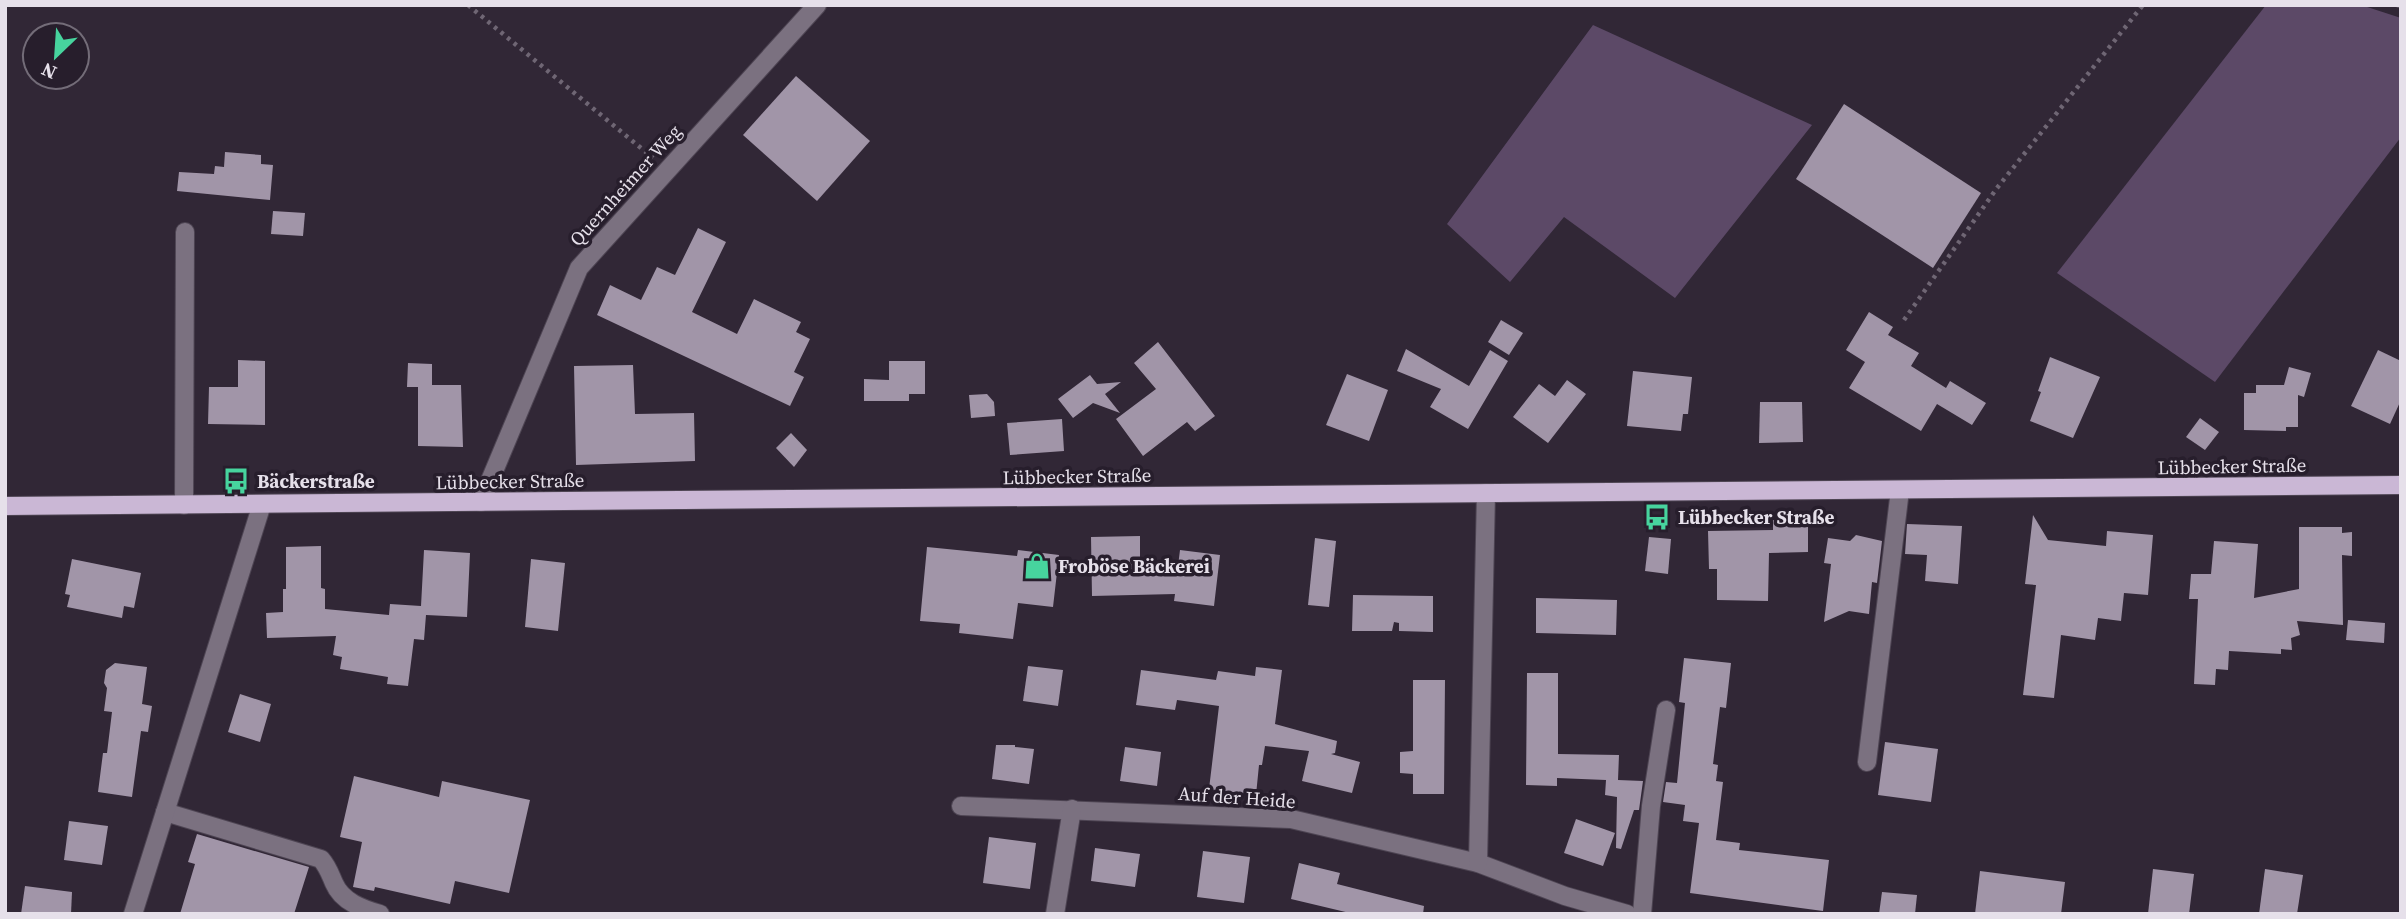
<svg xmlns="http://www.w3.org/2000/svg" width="2406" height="919" font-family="'Source Serif 4',serif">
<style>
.green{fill:#5c4967}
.building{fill:#a195a8}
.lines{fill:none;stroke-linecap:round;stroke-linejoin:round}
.minor-casing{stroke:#4e4553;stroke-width:20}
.major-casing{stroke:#4e4553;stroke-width:20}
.path{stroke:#6f6674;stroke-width:4.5;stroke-dasharray:3.5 5;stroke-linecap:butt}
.minor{stroke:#7b7180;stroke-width:18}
.major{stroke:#cab7d5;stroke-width:18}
.labels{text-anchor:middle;stroke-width:7;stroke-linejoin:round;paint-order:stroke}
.street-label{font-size:19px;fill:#e6e0ea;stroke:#271e2c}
.poi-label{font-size:19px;font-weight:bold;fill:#e6e0ea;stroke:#271e2c;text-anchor:start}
</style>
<rect width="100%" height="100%" fill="#312736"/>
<!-- green -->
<g class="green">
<path d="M2266 5H2361L2401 18V137L2215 382 2057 273Z"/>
<path d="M1593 25 1812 125 1675 298 1564 217 1510 282 1447 224Z"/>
</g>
<!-- building -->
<g class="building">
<path d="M796 76 870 141 817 201 743 135Z"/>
<path d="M1844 104 1981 193 1933 268 1796 179Z"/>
<path d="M225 152 261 155V164L273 165 270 200 177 191 179 172 214 174 215 166 224 167Z"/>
<path d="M273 211 305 213 303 236 271 234Z"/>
<path d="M698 228 726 242 692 312 737 334 754 299 801 322 796 332 810 339 794 372 804 377 790 406 597 315 610 285 641 300 657 267 675 275Z"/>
<path d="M1869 312 1893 327 1888 335 1919 353 1911 366 1946 388 1950 381 1986 403 1972 425 1937 404 1921 431 1849 388 1865 362 1846 350Z"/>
<path d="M1501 320 1523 333 1509 355 1488 342Z"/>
<path d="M1158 342 1215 416 1195 431 1187 422 1143 456 1116 419 1156 389 1134 363Z"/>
<path d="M1406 349 1469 386 1490 350 1508 361 1468 429 1430 407 1441 389 1397 371Z"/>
<path d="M2378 350 2401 361V400L2390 424 2351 406Z"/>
<path d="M2050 357 2100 377 2073 438 2030 421 2041 392 2038 391Z"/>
<path d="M238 360 265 361V425L208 424 209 387H238Z"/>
<path d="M889 361H925V394H909V401H864V379L889 380Z"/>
<path d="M408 363 432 364V385H461L463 447 418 446V387H407Z"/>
<path d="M633 365 635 414 694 413 695 461 576 465 574 366Z"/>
<path d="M2289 367 2311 373 2304 397 2298 395V427H2286V431L2244 430V393H2256V385H2284Z"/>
<path d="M1633 371 1692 377 1688 414H1683L1681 431 1627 426Z"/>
<path d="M1347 374 1388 390 1369 441 1326 425Z"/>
<path d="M1090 375 1097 384 1121 382 1105 394 1120 413 1093 403 1073 418 1058 399Z"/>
<path d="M1567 380 1586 394 1548 443 1513 417 1539 384 1555 396Z"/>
<path d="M987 394 994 402 995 416 971 418 969 395Z"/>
<path d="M1760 402H1802L1803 442 1759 443Z"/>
<path d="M2200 418 2219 432 2205 450 2186 437Z"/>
<path d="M1062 419 1064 451 1010 455 1007 423Z"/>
<path d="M791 433 807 450 794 467 776 448Z"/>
<path d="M2033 515 2048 540 2106 546 2107 531 2153 535 2148 595 2124 593 2121 621 2098 618 2095 640 2061 635 2054 698 2023 695 2036 585 2025 584Z"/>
<path d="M1773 520H1808V552L1769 553 1768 601 1717 600V569H1709L1708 531 1773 530Z"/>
<path d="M1907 524 1962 526 1958 584 1925 581 1927 555 1905 554Z"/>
<path d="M2299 527H2342V533L2352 532V556L2342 555 2343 625 2297 621 2300 635 2291 638 2292 650 2281 649V654L2229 651 2228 670 2216 669 2215 685 2194 684 2198 599H2189L2191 574H2211L2214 541 2258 544 2254 598 2299 589Z"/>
<path d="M1856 535 1882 541 1877 583 1872 582 1869 614 1849 611 1824 622 1831 564 1824 563 1828 538 1850 541Z"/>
<path d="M1140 536V572L1178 566 1180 550 1220 555 1214 606 1174 601 1175 594 1092 596 1091 537Z"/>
<path d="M1649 537 1671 539 1668 574 1645 571Z"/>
<path d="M1315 538 1336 541 1329 607 1308 605Z"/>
<path d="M321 546V588L325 589V609L389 615 390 604 421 606 424 550 470 553 467 617 426 615 424 640 414 639 408 686 387 684 388 677 340 669 342 657 333 655 336 636 267 638 266 613 283 612V589H286V547Z"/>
<path d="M927 547 1017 556 1018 550 1059 555 1053 607 1018 603 1013 639 959 633 960 624 920 621Z"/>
<path d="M72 559 141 573 134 608 124 606 122 618 67 607 70 595 65 594Z"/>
<path d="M531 559 565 563 558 631 525 627Z"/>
<path d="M1353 595 1433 596V632L1399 631V623L1394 622 1392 631H1352Z"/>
<path d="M1536 598 1617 600 1616 635 1536 633Z"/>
<path d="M2348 620 2385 623 2384 643 2346 640Z"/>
<path d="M1684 658 1731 663 1726 708 1720 707 1713 764 1718 765 1716 781 1723 782 1716 840 1740 843 1739 850 1829 860 1823 911 1690 893 1699 823 1683 821 1685 805 1663 802 1666 782 1677 783 1685 703 1679 702Z"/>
<path d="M115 663 147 667 142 704 152 706 148 732 141 731 132 797 98 792 103 753H107L112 712 104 711 107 688 104 683 106 670Z"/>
<path d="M1028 666 1063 670 1058 706 1023 701Z"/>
<path d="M1256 667 1282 670 1275 724 1337 741 1335 753 1331 754 1360 762 1352 793 1302 781 1309 751 1265 746 1262 765H1259L1256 795 1209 789 1219 706 1177 700 1175 710 1136 705 1141 670 1216 680 1218 671 1255 676Z"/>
<path d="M1527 673H1558V754L1619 755 1618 780 1643 781 1639 810H1634L1621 849 1616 848 1617 797 1605 795 1606 780 1557 778V786L1526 785Z"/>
<path d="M1413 680H1445L1444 794H1413V774L1400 773V752L1413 751Z"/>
<path d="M240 694 271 704 260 742 228 732Z"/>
<path d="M1885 742 1938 749 1931 802 1878 795Z"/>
<path d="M996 745H1015V747L1034 749 1029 784 992 779Z"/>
<path d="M1125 747 1161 752 1157 786 1120 781Z"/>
<path d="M354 776 439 797 442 781 530 800 509 893 455 881 450 904 375 887 374 891 353 887 362 842 340 837Z"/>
<path d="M1576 819 1615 833 1603 866 1564 853Z"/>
<path d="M69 821 108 826 102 865 64 860Z"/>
<path d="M197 834 309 867 294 914H180L195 864 188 862Z"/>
<path d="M989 837 1036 843 1030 889 983 883Z"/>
<path d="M1095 848 1140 854 1135 887 1091 881Z"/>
<path d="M1203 851 1250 857 1244 903 1197 897Z"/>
<path d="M1299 863 1340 873 1337 884 1424 906 1423 914H1354L1291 899Z"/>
<path d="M2153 869 2194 874 2189 914H2148Z"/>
<path d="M2265 869 2303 875 2297 914H2259Z"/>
<path d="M1980 871 2065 882 2061 914H1975Z"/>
<path d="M25 886 72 892 71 914H21Z"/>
<path d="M1882 892 1917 895 1915 914H1879Z"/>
</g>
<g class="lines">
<!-- minor casing -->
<g class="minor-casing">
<g id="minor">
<path d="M481 502 579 268 817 5"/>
<path d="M184 505 185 232"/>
<path d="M1867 762 1900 490"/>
<path d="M961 806 1291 819 1478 863 1565 896 1627 914"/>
<path d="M165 812 321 859C328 867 330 874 334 883 342 902 363 909 380 914"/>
<path d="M1478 863 1486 493"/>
<path d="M133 914 262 504"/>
<path d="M1055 914 1072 809"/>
<path d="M1642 914 1651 806 1666 710"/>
</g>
</g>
<!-- major casing -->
<g class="major-casing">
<path id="major" d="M5 506 2401 485"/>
</g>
<!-- path -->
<g class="path">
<path d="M468 5 653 158"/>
<path d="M2397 5 2401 6"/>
<path d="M1904 320 1997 188 2143 5"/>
</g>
<!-- minor -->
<use href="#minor" class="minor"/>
<!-- major -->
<use href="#major" class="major"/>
</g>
<!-- icons -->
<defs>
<g id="bus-bare" transform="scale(2.1)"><path d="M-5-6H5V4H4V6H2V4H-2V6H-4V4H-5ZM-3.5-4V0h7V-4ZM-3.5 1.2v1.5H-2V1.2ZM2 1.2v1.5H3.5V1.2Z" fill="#47d49e" stroke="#271e2c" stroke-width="2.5" paint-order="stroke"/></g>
<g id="shop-bare" transform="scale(2.1)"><path d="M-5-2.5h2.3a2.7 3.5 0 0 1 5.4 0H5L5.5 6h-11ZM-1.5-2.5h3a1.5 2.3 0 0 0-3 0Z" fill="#47d49e" stroke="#271e2c" stroke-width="2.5" paint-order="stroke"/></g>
</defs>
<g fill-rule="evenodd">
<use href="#bus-bare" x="236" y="481"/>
<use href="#bus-bare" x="1657" y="517"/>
<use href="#shop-bare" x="1037" y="566"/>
</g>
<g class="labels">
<!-- street labels -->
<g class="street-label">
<text transform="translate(625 185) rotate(-48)" y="7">Quernheimer Weg</text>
<text transform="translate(2232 466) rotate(-1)" y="7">Lübbecker Straße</text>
<text transform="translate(1077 476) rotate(-1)" y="7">Lübbecker Straße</text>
<text transform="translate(510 481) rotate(-1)" y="7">Lübbecker Straße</text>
<text transform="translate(1237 797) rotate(4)" y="7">Auf der Heide</text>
</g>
<!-- poi labels -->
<g class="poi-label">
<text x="257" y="488">Bäckerstraße</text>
<text x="1678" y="524">Lübbecker Straße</text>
<text x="1058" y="573">Froböse Bäckerei</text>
</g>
</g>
<!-- border -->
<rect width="2406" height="919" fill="none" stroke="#e6e0ea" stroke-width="14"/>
<!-- north arrow -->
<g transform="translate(56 56) rotate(205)"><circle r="33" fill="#271e2c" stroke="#736c78" stroke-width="2"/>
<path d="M0-5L12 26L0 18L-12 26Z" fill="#47d49e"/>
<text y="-10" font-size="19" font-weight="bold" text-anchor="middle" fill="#e6e0ea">N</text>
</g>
</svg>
